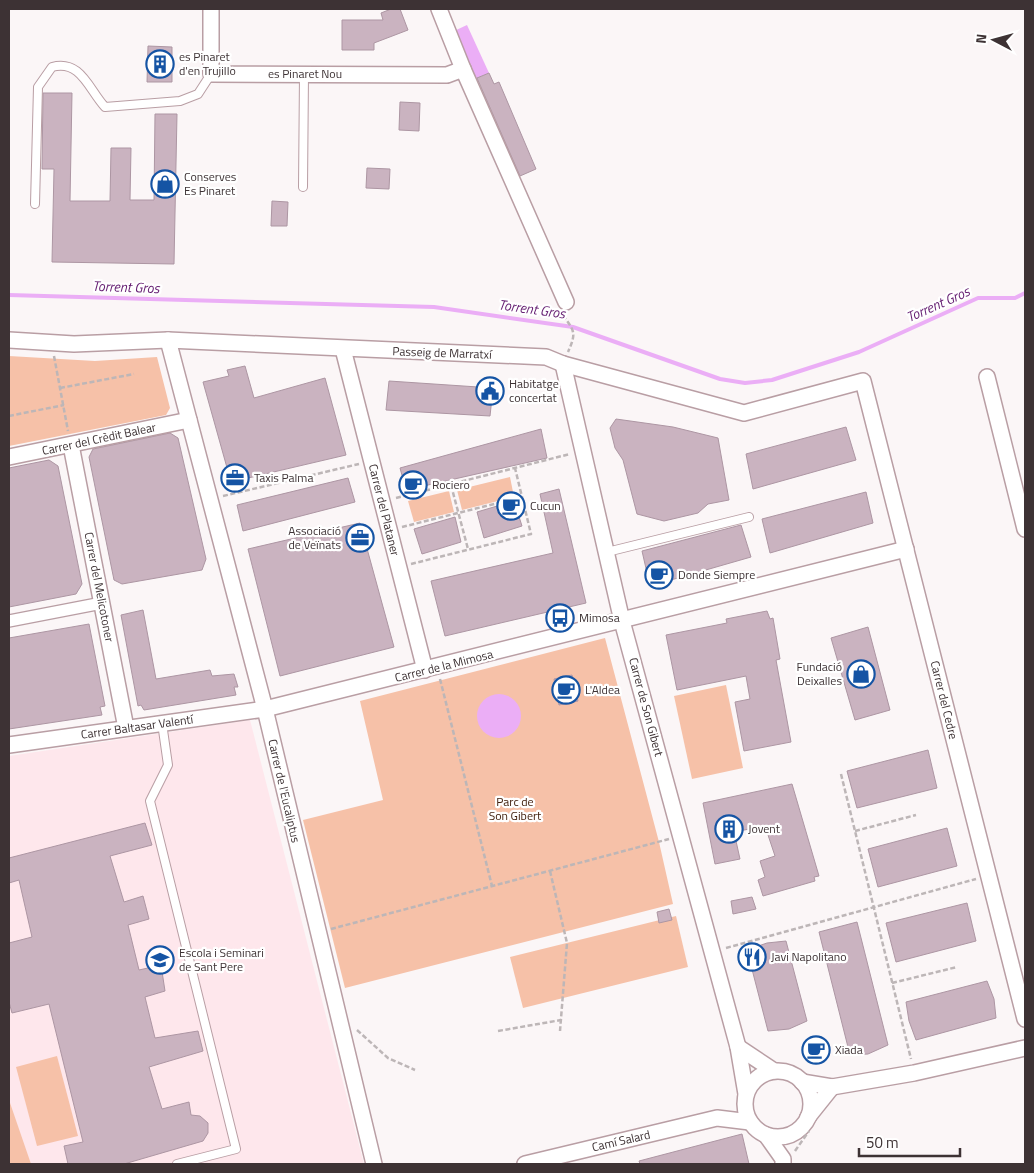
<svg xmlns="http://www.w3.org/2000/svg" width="1034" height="1173" font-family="'Titillium Web',sans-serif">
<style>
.built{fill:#fee7ec}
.green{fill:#f6c1a8}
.water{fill:#ebaef6}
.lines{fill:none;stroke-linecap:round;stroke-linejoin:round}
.stream{stroke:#ebaef6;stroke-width:4}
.building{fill:#cab3c0;stroke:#ad96a3}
.service-casing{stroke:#b99ea4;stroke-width:10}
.pedestrian-casing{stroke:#b99ea4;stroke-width:14}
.minor-casing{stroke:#b99ea4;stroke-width:18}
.path{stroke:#bdb6b7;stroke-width:2.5;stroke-dasharray:5 2.5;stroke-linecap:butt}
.service{stroke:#fff;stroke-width:8}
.pedestrian{stroke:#fff;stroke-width:11}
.minor{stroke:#fff;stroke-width:15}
.labels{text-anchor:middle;stroke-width:4.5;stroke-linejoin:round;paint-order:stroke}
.poi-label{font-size:12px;fill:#3d3234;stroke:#fff;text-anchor:start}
.street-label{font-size:12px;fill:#3d3234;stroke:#fff}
.park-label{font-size:12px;fill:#41200e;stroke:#fff}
.water-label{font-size:14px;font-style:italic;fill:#641d71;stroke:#fff}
</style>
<rect width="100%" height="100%" fill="#fbf6f7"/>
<!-- built -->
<path class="built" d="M250 720 364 1164H9V756Z"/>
<!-- green -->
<g class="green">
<path d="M9 356 95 361 157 357 170 408 166 415 9 446Z"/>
<path d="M510 477 514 497 462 510 457 490Z"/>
<path d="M449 491 454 512 414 522 408 501Z"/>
<path d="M605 638 659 842 673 904 345 988 303 820 383 800 360 701Z"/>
<path d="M726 685 743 768 692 779 674 696Z"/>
<path d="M676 916 688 967 523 1008 510 957Z"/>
<path d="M57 1056 78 1136 37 1146 16 1067Z"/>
<path d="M9 1100 31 1164H9Z"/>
</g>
<!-- water -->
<g class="water">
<path d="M467 25 489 73 473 80 454 31Z"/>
<circle cx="499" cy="716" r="22"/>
</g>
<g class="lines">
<!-- stream -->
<path class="stream" d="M9 295 434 307 573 327 720 379 745 383 772 380 859 352 978 298H1015L1025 293"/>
</g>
<!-- building -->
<g class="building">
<path d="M391 9H400L408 30 374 43V50H342V20H383L381 13Z"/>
<path d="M148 46 172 47V82H147Z"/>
<path d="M489 73 494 84 499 82 536 169 520 176 477 78Z"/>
<path d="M43 93H72L70 201H110L111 148H131L130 200H154L155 114H177L174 264 52 262 54 169H42Z"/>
<path d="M400 102 420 103 419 131 399 130Z"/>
<path d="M367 168 390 169 389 189 366 188Z"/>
<path d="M272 201 288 202 287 226H271Z"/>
<path d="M245 366 254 398 325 378 346 455 231 482 203 382 229 376 227 370Z"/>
<path d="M389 381 493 388 490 416 386 410Z"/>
<path d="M616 419 673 427 718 438 729 500 708 504 698 513 664 521 637 514 623 460 615 448 610 428Z"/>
<path d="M846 427 856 460 753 489 746 454Z"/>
<path d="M541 429 547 458 406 490 400 468Z"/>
<path d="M170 433 178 438 206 559 202 570 122 584 114 580 89 457 93 449Z"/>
<path d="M49 460 58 466 82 584 76 594 9 607V468Z"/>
<path d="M348 478 355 502 243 531 237 505Z"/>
<path d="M559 489 586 603 445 636 431 581 553 553 540 494Z"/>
<path d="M866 492 873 523 770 553 762 519Z"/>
<path d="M514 501 522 526 484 538 477 512Z"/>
<path d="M455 517 461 542 422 554 414 529Z"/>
<path d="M360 523 394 647 280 676 248 549Z"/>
<path d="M741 525 751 557 650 586 642 551Z"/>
<path d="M143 610 156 679 210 670 212 676 234 674 238 687H234L236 695 144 710 141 705 138 706 121 615Z"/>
<path d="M767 611 770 619 773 618 780 659 776 660 791 742 744 751 735 702 750 699 746 676 677 690 666 635 727 623 726 619Z"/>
<path d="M89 624 105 706 100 707 102 715 9 729V638Z"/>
<path d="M868 627 890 710 855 720 831 638Z"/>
<path d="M572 675 578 701 559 705 554 679Z"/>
<path d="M928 750 937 788 857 808 847 771Z"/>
<path d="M792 784 819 876 814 877 815 881 763 896 758 880 765 877 760 861 775 856 765 826 734 832 740 859 715 864 703 803Z"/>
<path d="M145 823 152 845 110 856 124 902 143 896 149 919 128 925 139 970 161 965 165 991 145 997 155 1038 198 1031 203 1051 149 1067 162 1109 189 1102 191 1115 200 1116 208 1123V1133L203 1141 124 1164H68L64 1146 83 1142 49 1004 12 1013 9 1002V943L32 937 19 880 9 883V858Z"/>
<path d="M947 828 957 866 878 887 868 849Z"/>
<path d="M752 897 756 909 733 914 731 901Z"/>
<path d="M967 903 976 941 896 962 886 923Z"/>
<path d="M669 909 672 920 659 923 657 912Z"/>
<path d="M857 922 888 1045 868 1054 850 1055 819 932Z"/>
<path d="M786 941 807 1021 789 1029 768 1031 747 950 767 943Z"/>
<path d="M987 981 994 999 996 1018 916 1040 909 1021 906 1002Z"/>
<path d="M742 1134 749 1164H640L639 1161Z"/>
</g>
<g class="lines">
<!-- service casing -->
<g class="service-casing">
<g id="service">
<path d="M303 187 304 74"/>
<path d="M35 204 38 87 52 67C81 59 89 90 105 107L180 101 198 94 211 74"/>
<path d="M607 552 749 517"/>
<path d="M162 723 168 765 150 801 236 1149 177 1164"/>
</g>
</g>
<!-- pedestrian casing -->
<g class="pedestrian-casing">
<path id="pedestrian" d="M9 621 102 603"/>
</g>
<!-- minor casing -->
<g class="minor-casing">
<g id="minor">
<path d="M211 9V74L447 75 463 69"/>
<path d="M439 9 463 69 566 302"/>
<path d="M9 340 74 344 168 340 546 357 563 364 744 413 863 381 1025 1019"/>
<path d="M168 340 265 709 374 1164"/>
<path d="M343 349 425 670"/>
<path d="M563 364 622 621 738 1047 746 1094"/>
<path d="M987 377 1025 529"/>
<path d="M71 445 126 728"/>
<path d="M9 457 189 420"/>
<path d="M9 745 265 709 906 549"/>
<path d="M738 1047 774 1071"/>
<circle cx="778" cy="1104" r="33"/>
<path d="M802 1082 832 1087 914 1073 1025 1048"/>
<path d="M808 1117 832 1087"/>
<path d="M766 1135 783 1159V1164"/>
<path d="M525 1164 717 1118 750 1122"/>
</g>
</g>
<!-- path -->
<g class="path">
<path d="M563 315C574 331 577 332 568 352"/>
<path d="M54 356 68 431"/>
<path d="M60 388 134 374"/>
<path d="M9 416 64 405"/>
<path d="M451 485 468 549"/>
<path d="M223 496 359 464"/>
<path d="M396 498 570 454"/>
<path d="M402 527 522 497"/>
<path d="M411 564 531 534 515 468"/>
<path d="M440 679 492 886"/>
<path d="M841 774 911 1059"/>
<path d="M855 831 916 815"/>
<path d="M550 871 567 943 560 1031"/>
<path d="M331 929 669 839"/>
<path d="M726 948 976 879"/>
<path d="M892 983 957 967"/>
<path d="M357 1030 388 1058 415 1070"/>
<path d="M498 1031 561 1020"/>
<path d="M795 1151 809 1131"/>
</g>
<!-- service -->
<use href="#service" class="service"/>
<!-- pedestrian -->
<use href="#pedestrian" class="pedestrian"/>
<!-- minor -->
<use href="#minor" class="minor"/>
</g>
<!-- icons -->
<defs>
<g id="building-ring" transform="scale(1.4375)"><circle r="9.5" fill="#fff" stroke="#1554a4" stroke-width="1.5"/><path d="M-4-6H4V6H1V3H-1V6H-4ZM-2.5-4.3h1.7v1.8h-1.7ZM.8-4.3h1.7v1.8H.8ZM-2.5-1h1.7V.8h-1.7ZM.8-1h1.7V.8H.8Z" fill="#1554a4"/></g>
<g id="shop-ring" transform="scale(1.4375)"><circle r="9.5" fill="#fff" stroke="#1554a4" stroke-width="1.5"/><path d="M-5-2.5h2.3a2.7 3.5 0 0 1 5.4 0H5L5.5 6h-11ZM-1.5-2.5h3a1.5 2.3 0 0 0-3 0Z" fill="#1554a4"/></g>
<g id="civic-ring" transform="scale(1.4375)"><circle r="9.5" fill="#fff" stroke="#1554a4" stroke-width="1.5"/><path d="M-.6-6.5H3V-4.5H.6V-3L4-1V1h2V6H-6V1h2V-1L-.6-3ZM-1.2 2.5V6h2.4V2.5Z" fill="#1554a4"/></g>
<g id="office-ring" transform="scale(1.4375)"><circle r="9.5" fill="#fff" stroke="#1554a4" stroke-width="1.5"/><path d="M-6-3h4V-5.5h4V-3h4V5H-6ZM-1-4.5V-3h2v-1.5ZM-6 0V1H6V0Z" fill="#1554a4"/></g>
<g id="cafe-ring" transform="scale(1.4375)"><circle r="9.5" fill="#fff" stroke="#1554a4" stroke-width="1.5"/><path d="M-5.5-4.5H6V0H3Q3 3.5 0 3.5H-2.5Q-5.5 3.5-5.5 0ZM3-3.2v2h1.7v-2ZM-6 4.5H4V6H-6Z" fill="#1554a4"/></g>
<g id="bus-ring" transform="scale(1.4375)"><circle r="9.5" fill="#fff" stroke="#1554a4" stroke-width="1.5"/><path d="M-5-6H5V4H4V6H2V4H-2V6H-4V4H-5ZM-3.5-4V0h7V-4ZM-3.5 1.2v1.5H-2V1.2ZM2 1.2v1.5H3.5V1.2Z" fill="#1554a4"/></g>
<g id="restaurant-ring" transform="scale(1.4375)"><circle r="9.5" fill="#fff" stroke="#1554a4" stroke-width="1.5"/><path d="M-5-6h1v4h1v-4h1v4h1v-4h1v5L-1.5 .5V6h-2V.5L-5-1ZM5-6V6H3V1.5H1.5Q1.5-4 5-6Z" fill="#1554a4"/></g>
<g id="school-ring" transform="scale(1.4375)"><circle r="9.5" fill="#fff" stroke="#1554a4" stroke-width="1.5"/><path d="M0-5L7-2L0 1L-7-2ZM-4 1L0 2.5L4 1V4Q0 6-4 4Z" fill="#1554a4"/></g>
</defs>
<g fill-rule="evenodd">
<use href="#building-ring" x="160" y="64"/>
<use href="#shop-ring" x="165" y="184"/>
<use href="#civic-ring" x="490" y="391"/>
<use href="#office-ring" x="235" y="478"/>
<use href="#cafe-ring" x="413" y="485"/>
<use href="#cafe-ring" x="511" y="506"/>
<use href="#office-ring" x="360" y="538"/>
<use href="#cafe-ring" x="659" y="575"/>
<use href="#bus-ring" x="560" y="618"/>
<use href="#shop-ring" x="861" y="674"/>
<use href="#cafe-ring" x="566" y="690"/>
<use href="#building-ring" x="729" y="829"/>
<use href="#restaurant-ring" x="752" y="957"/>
<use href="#school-ring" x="160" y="960"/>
<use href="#cafe-ring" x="816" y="1050"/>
</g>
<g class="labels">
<!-- poi labels -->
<g class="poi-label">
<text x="179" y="61">es Pinaret<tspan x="179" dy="14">d'en Trujillo</tspan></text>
<text x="184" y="181">Conserves<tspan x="184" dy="14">Es Pinaret</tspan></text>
<text x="509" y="388">Habitatge<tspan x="509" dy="14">concertat</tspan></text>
<text x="254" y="482">Taxis Palma</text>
<text x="432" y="489">Rociero</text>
<text x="530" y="510">Cucun</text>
<text x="341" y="535" text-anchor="end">Associació<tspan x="341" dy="14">de Veïnats</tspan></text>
<text x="678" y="579">Donde Siempre</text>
<text x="579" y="622">Mimosa</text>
<text x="842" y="671" text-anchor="end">Fundació<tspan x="842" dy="14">Deixalles</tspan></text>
<text x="585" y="694">L'Aldea</text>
<text x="748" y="833">Jovent</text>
<text x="179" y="957">Escola i Seminari<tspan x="179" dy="14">de Sant Pere</tspan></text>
<text x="771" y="961">Javi Napolitano</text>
<text x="835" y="1054">Xiada</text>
</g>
<!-- street labels -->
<g class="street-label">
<text x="305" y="78">es Pinaret Nou</text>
<text transform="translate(442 353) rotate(2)" y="4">Passeig de Marratxí</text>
<text transform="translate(99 439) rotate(-12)" y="4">Carrer del Crèdit Balear</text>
<text transform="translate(384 510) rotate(76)" y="4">Carrer del Plataner</text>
<text transform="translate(99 587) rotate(79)" y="4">Carrer del Melicotoner</text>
<text transform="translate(444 666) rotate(-14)" y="4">Carrer de la Mimosa</text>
<text transform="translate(944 700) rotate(76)" y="4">Carrer del Cedre</text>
<text transform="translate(646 707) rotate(75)" y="4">Carrer de Son Gibert</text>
<text transform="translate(137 727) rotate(-8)" y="4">Carrer Baltasar Valentí</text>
<text transform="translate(284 791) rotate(77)" y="4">Carrer de l'Eucaliptus</text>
<text transform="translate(621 1141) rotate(-13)" y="4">Camí Salard</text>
</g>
<!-- park labels -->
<g class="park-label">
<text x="515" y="806">Parc de<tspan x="515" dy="14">Son Gibert</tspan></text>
</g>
<!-- water labels -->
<g class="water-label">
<text transform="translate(126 287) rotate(2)" y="5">Torrent Gros</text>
<text transform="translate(938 304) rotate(-24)" y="5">Torrent Gros</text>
<text transform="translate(532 309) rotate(8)" y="5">Torrent Gros</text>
</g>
</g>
<!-- border -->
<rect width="1034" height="1173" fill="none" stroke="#3d3234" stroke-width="20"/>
<!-- north arrow -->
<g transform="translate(994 40) rotate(276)" stroke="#ffffff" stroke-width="4" paint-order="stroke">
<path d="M0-4L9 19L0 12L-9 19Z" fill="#3d3234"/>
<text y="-8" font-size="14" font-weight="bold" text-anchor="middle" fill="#3d3234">N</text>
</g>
<!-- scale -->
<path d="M859 1148v8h101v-8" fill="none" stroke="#3d3234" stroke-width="2.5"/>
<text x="866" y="1148" font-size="15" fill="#3d3234" stroke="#ffffff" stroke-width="4" paint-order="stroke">50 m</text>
</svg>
